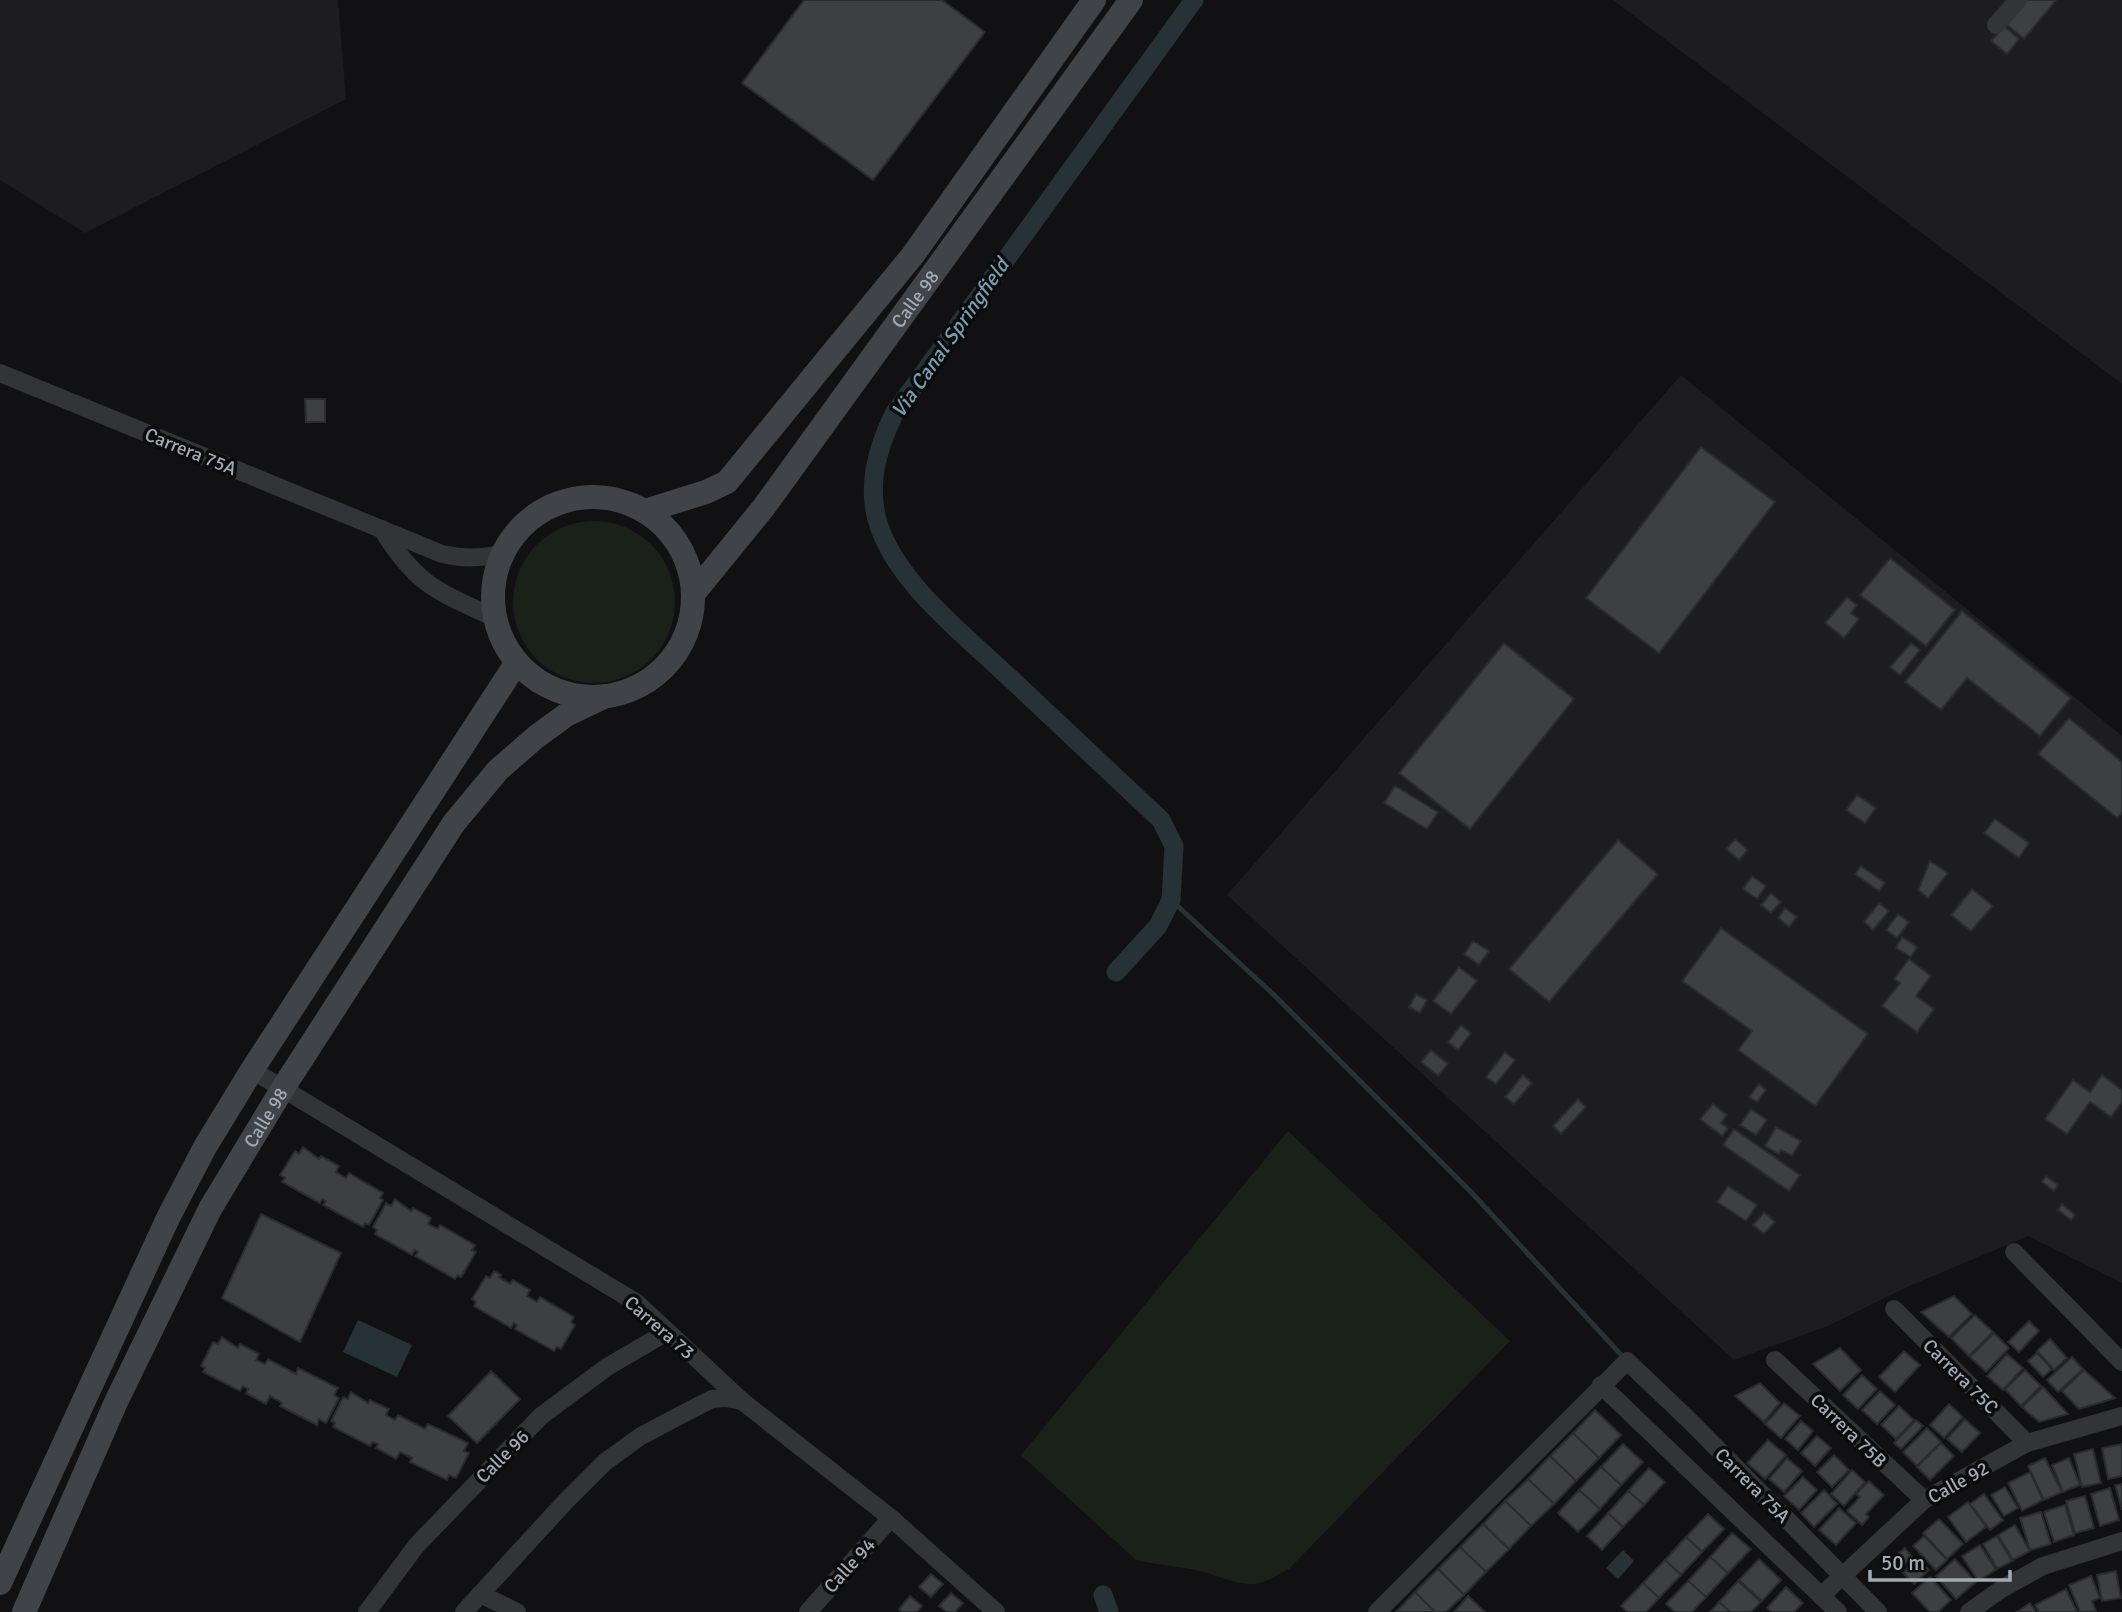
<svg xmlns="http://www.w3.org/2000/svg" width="2122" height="1612" font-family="Signika,sans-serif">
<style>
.built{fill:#1d1d20}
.green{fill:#192119}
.water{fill:#273237}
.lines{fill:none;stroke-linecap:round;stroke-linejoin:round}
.stream{stroke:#273237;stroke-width:5}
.canal{stroke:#273237;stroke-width:19}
.building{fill:#3d3f43;stroke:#2b2b2f;stroke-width:2}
.street{stroke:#323438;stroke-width:18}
.secondary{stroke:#404348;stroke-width:24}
.labels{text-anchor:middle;stroke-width:7;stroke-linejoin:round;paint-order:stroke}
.street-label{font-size:19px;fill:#a2aab4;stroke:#0c0c0e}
.water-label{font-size:21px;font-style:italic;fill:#779eb1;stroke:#0c0c0e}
</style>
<rect width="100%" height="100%" fill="#111113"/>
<!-- built -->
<g class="built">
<path d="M0 0H338L346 99 85 233 0 180Z"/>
<path d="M1613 0H2122V384Z"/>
<path d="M1681 375 2122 736V1283L2028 1236 1907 1287 1828 1326 1734 1360 1227 895Z"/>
</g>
<!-- green -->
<g class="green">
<circle cx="594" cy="602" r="81"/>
<path d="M1288 1131 1510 1341 1289 1569C1278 1575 1266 1583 1254 1584 1234 1585 1215 1574 1196 1570 1176 1566 1156 1565 1136 1560L1021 1455Z"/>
</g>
<!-- water -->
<g class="water">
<path d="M358 1320 412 1345 397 1377 343 1352Z"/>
<path d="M1623 1550 1634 1561 1618 1579 1606 1568Z"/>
</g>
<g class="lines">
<!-- stream -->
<path class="stream" d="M1171 900 1273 994 1471 1192 1624 1358"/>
<!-- canal -->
<g class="canal">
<path d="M1116 972 1158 926 1171 900 1174 846 1161 820C1111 773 1060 725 1010 678 966 636 899 585 879 526 866 487 877 449 894 414L1194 0"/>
<path d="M1103 1595 1109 1612"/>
</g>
</g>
<!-- building -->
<g class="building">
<path d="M804 0H942L985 32 873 180 742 83Z"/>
<path d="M2025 0H2056L2024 39 2006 24Z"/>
<path d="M2004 26 2019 39 2007 54 1991 41Z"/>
<path d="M305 399H325V422H306Z"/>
<path d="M1701 447 1775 502 1659 653 1586 598Z"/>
<path d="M1890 558 1955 610 1926 646 1860 595Z"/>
<path d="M1847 597 1857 605 1851 613 1859 619 1844 638 1825 623Z"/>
<path d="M1962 611 2071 698 2040 736 1967 678 1941 710 1905 682Z"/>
<path d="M1504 643 1574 699 1470 829 1399 773Z"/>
<path d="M1911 643 1920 650 1900 675 1890 667Z"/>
<path d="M2069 718 2122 762V813L2117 818 2038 754Z"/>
<path d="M1395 786 1438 812 1427 829 1384 803Z"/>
<path d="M1857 795 1876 808 1865 823 1846 810Z"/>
<path d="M1995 819 2029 843 2019 858 1984 833Z"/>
<path d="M1735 839 1748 850 1739 860 1726 849Z"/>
<path d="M1618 840 1658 874 1549 1002 1509 969Z"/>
<path d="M1930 861 1948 873 1928 898 1918 890Z"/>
<path d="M1861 866 1885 883 1879 891 1855 874Z"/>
<path d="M1752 876 1766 886 1757 899 1743 889Z"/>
<path d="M1972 889 1993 906 1971 931 1951 915Z"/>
<path d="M1771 893 1781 902 1771 913 1761 905Z"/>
<path d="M1879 903 1889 911 1873 930 1864 922Z"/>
<path d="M1785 908 1797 917 1789 927 1778 918Z"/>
<path d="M1898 914 1909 922 1897 938 1886 930Z"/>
<path d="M1721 928 1868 1034 1815 1106 1738 1050 1752 1031 1682 981Z"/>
<path d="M1902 937 1917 947 1911 957 1896 948Z"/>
<path d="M1473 941 1489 951 1479 965 1464 954Z"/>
<path d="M1909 959 1931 976 1916 996 1934 1009 1917 1032 1882 1006 1900 983 1894 979Z"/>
<path d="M1459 967 1477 981 1451 1014 1433 1001Z"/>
<path d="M1416 994 1427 1000 1420 1013 1409 1007Z"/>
<path d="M1461 1025 1471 1033 1458 1050 1448 1042Z"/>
<path d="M1431 1050 1448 1064 1438 1076 1421 1062Z"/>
<path d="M1505 1052 1515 1060 1496 1084 1486 1077Z"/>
<path d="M1523 1075 1532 1083 1514 1104 1505 1097Z"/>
<path d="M2102 1075 2122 1090V1102L2111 1117 2090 1102 2067 1134 2045 1119 2073 1080 2090 1092Z"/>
<path d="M1759 1084 1766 1090 1757 1102 1749 1097Z"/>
<path d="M1578 1099 1586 1107 1561 1134 1553 1126Z"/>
<path d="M1713 1104 1727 1115 1721 1123 1728 1128 1722 1136 1700 1119Z"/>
<path d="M1751 1109 1767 1120 1756 1135 1740 1125Z"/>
<path d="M1776 1127 1801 1141 1792 1156 1781 1150 1779 1154 1765 1146Z"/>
<path d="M1734 1129 1800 1175 1789 1191 1723 1145Z"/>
<path d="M303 1147 319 1159 321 1156 339 1166 336 1172 346 1178 349 1173 383 1193 380 1198 383 1200 369 1225 365 1223 363 1227 323 1205 326 1201 322 1199 320 1203 282 1182 285 1178 280 1175 295 1151 299 1154Z"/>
<path d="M2046 1176 2058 1185 2054 1191 2042 1182Z"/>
<path d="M1728 1186 1757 1205 1746 1221 1717 1202Z"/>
<path d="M395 1199 411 1211 413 1208 431 1218 428 1224 438 1229 440 1225 475 1245 472 1250 476 1252 461 1277 458 1275 455 1279 415 1256 418 1252 415 1250 412 1255 375 1234 377 1230 373 1227 386 1203 391 1206Z"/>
<path d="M2062 1204 2075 1215 2071 1220 2058 1210Z"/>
<path d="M1764 1212 1775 1222 1764 1234 1753 1225Z"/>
<path d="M261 1214 341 1253 300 1342 222 1298Z"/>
<path d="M494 1271 501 1275 499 1277 510 1284 513 1280 530 1290 527 1296 537 1302 540 1297 574 1317 571 1322 575 1325 561 1349 557 1347 554 1351 515 1329 517 1325 514 1323 511 1328 474 1306 476 1302 472 1299 486 1276 490 1278Z"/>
<path d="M1954 1296 1972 1314 1949 1337 1921 1312Z"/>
<path d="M1975 1315 1993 1332 1969 1356 1951 1338Z"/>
<path d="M2029 1321 2039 1331 2019 1352 2008 1342Z"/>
<path d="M1994 1333 2009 1348 1986 1372 1970 1357Z"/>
<path d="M222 1337 238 1348 240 1344 259 1354 256 1360 265 1364 268 1359 296 1374 298 1368 338 1388 334 1395 339 1398 326 1423 319 1419 317 1425 280 1406 282 1403 270 1396 266 1404 246 1393 248 1389 243 1386 240 1391 203 1372 205 1368 201 1366 213 1342 218 1344Z"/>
<path d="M2050 1339 2067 1358 2054 1370 2037 1351Z"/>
<path d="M1840 1348 1861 1370 1840 1391 1813 1364Z"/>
<path d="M1904 1351 1920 1365 1895 1392 1879 1377Z"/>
<path d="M2037 1353 2052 1369 2043 1377 2028 1361Z"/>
<path d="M2007 1354 2023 1368 2003 1390 1987 1376Z"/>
<path d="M2072 1357 2083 1369 2058 1392 2047 1380Z"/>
<path d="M2025 1370 2041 1386 2021 1406 2005 1389Z"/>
<path d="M2084 1370 2115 1398 2079 1409 2062 1391Z"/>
<path d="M491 1371 520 1399 477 1443 448 1416Z"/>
<path d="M1862 1375 1877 1389 1858 1409 1843 1395Z"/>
<path d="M1760 1383 1780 1403 1764 1422 1735 1396Z"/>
<path d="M2043 1387 2068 1414 2039 1422 2022 1407Z"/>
<path d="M1880 1391 1895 1405 1877 1424 1862 1410Z"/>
<path d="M351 1392 368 1403 370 1400 389 1409 386 1415 395 1420 398 1415 425 1429 428 1424 468 1443 464 1451 469 1453 456 1478 449 1475 447 1480 410 1462 412 1458 400 1452 396 1459 376 1448 378 1444 373 1442 370 1446 333 1427 335 1423 331 1421 343 1397 348 1399Z"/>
<path d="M1784 1403 1800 1416 1781 1438 1765 1424Z"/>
<path d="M1949 1404 1963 1417 1944 1438 1930 1425Z"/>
<path d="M1899 1406 1914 1420 1896 1439 1881 1425Z"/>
<path d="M1595 1410 1621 1435 1599 1458 1573 1433Z"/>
<path d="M1965 1419 1980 1433 1962 1452 1947 1439Z"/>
<path d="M1916 1420 1923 1426 1901 1449 1894 1443Z"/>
<path d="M1801 1421 1813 1431 1798 1450 1785 1439Z"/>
<path d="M1927 1428 1941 1442 1917 1466 1903 1452Z"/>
<path d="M1573 1433 1599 1458 1576 1481 1550 1456Z"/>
<path d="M1817 1436 1831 1448 1815 1466 1801 1453Z"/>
<path d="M1768 1440 1786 1455 1765 1479 1747 1463Z"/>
<path d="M1941 1443 1954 1456 1930 1480 1917 1467Z"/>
<path d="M1623 1444 1643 1462 1621 1485 1601 1467Z"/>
<path d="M2122 1444V1476L2108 1479 2102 1448Z"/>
<path d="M2093 1449 2101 1483 2082 1487 2074 1454Z"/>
<path d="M1834 1455 1849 1470 1832 1487 1817 1472Z"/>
<path d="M1550 1456 1576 1481 1554 1504 1528 1479Z"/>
<path d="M1787 1458 1802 1471 1784 1492 1769 1479Z"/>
<path d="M2045 1458 2062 1492 2044 1500 2028 1466Z"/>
<path d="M2069 1458 2080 1485 2063 1492 2052 1465Z"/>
<path d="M1601 1467 1621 1485 1600 1509 1579 1490Z"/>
<path d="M1649 1468 1665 1482 1644 1505 1628 1491Z"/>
<path d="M1852 1470 1865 1482 1844 1506 1831 1494Z"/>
<path d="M2030 1472 2043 1500 2022 1511 2008 1483Z"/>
<path d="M1803 1477 1817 1490 1799 1510 1784 1496Z"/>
<path d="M1528 1479 1554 1504 1531 1526 1505 1501Z"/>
<path d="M1869 1481 1884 1495 1866 1514 1869 1517 1862 1525 1847 1511 1860 1497 1856 1494Z"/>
<path d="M2122 1484V1510L2115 1485Z"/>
<path d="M2005 1487 2018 1508 2004 1516 1991 1495Z"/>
<path d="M2110 1488 2119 1520 2100 1526 2091 1494Z"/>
<path d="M1579 1490 1600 1509 1578 1532 1558 1513Z"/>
<path d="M1824 1490 1837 1504 1814 1527 1801 1513Z"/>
<path d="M1628 1491 1644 1505 1623 1527 1608 1513Z"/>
<path d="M1984 1494 2003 1520 1990 1530 1970 1504Z"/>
<path d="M2085 1496 2094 1528 2075 1533 2066 1501Z"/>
<path d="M1505 1501 1531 1526 1509 1549 1483 1524Z"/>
<path d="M1968 1502 1986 1527 1966 1542 1948 1517Z"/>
<path d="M2065 1505 2074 1535 2054 1542 2044 1512Z"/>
<path d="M1839 1508 1856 1523 1836 1545 1819 1530Z"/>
<path d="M2041 1512 2051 1544 2030 1550 2020 1518Z"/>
<path d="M1608 1513 1623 1527 1602 1550 1587 1536Z"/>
<path d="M1708 1514 1724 1529 1702 1552 1686 1537Z"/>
<path d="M1939 1519 1963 1544 1947 1559 1923 1533Z"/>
<path d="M1483 1524 1509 1549 1486 1572 1460 1547Z"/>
<path d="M2015 1525 2030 1551 2013 1560 1998 1535Z"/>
<path d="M1732 1533 1751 1549 1728 1573 1710 1557Z"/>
<path d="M1924 1536 1947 1560 1936 1570 1913 1546Z"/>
<path d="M1997 1536 2012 1561 1997 1569 1983 1544Z"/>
<path d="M1686 1537 1702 1552 1681 1575 1665 1560Z"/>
<path d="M1980 1545 1996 1570 1978 1581 1962 1556Z"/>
<path d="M1460 1547 1486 1572 1464 1595 1438 1569Z"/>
<path d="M1905 1548 1912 1557 1897 1570 1889 1561Z"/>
<path d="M1710 1557 1728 1573 1706 1597 1688 1581Z"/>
<path d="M1759 1559 1781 1580 1762 1601 1739 1580Z"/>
<path d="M1917 1559 1929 1570 1914 1584 1903 1573Z"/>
<path d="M1955 1559 1976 1582 1956 1599 1936 1576Z"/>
<path d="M1665 1560 1681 1575 1659 1598 1643 1583Z"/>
<path d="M1438 1569 1464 1595 1446 1612H1435L1415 1592Z"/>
<path d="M2116 1571 2121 1598 2102 1601 2097 1575Z"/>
<path d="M931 1574 943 1584 931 1597 919 1587Z"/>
<path d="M2091 1576 2100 1598 2092 1601 2096 1611 2080 1612 2069 1585Z"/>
<path d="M1930 1577 1951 1600 1938 1612H1930L1912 1593Z"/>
<path d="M1688 1581 1706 1597 1692 1612H1675L1666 1604Z"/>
<path d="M1738 1581 1761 1602 1751 1612H1730L1719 1602Z"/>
<path d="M1643 1583 1659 1598 1646 1612H1627L1621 1606Z"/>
<path d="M1786 1587 1803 1603 1794 1612H1771L1767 1608Z"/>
<path d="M2066 1589 2077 1612H2039L2035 1605Z"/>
<path d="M1415 1592 1435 1612H1396Z"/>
<path d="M951 1593 963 1603 955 1612H947L939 1606Z"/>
<path d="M910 1596 922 1606 917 1612H902L899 1609Z"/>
<path d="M1468 1596 1485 1612H1454Z"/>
<path d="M1719 1602 1730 1612H1710Z"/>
<path d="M2030 1603 2036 1612H2017Z"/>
</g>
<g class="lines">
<!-- street -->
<g class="street">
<path d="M1996 25 2018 0"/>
<path d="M0 373 442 554C464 559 481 558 503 554"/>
<path d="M382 529C417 586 437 591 495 618"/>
<path d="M252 1070 637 1303 742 1401 891 1518 996 1612"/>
<path d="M2014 1252 2122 1362"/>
<path d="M1894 1309 2027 1443"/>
<path d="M1775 1360 1924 1500"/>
<path d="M1601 1385 1838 1612"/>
<path d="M480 1594 517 1612"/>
<path d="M1821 1596 1924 1500 2027 1443 2122 1416"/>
<path d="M367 1612 416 1546 541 1416 607 1367 667 1332"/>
<path d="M464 1612 565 1502 605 1462 641 1436 700 1405 712 1399 725 1398 742 1401"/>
<path d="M808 1612 891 1518"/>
<path d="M1377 1612 1627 1361 1691 1422 1878 1612"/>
<path d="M1969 1612 2003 1588 2043 1566 2122 1541"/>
</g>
<!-- secondary -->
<g class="secondary">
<circle cx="593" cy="597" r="100"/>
<path d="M645 511 706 492 727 482 913 255 1094 0"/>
<path id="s1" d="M694 593 764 507 1131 0"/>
<path d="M0 1583 168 1218 205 1147 252 1070 517 662"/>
<path id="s2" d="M24 1612 116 1402 210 1209 283 1088 454 823 498 770 536 737 566 715 606 696"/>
</g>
</g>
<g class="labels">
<!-- street labels -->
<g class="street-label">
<text dy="7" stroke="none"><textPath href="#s1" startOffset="368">Calle 98</textPath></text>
<text transform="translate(191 451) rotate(22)" y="7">Carrera 75A</text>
<text dy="7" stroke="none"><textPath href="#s2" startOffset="551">Calle 98</textPath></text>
<text transform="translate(660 1327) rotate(41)" y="7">Carrera 73</text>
<text transform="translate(1961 1376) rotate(45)" y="7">Carrera 75C</text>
<text transform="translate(1849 1430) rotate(44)" y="7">Carrera 75B</text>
<text transform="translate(502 1456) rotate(-45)" y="7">Calle 96</text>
<text transform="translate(1958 1482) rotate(-29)" y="7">Calle 92</text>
<text transform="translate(1753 1485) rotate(45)" y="7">Carrera 75A</text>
<text transform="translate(849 1565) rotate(-48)" y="7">Calle 94</text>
</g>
<!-- water labels -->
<g class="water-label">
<text transform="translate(950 338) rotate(-55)" y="7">Via Canal Springfield</text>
</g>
</g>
<!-- scale -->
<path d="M1870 1570v10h140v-10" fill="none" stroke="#a2aab4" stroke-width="3.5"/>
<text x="1881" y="1570" font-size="21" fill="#a2aab4" stroke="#0c0c0e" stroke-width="5" paint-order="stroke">50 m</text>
</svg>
